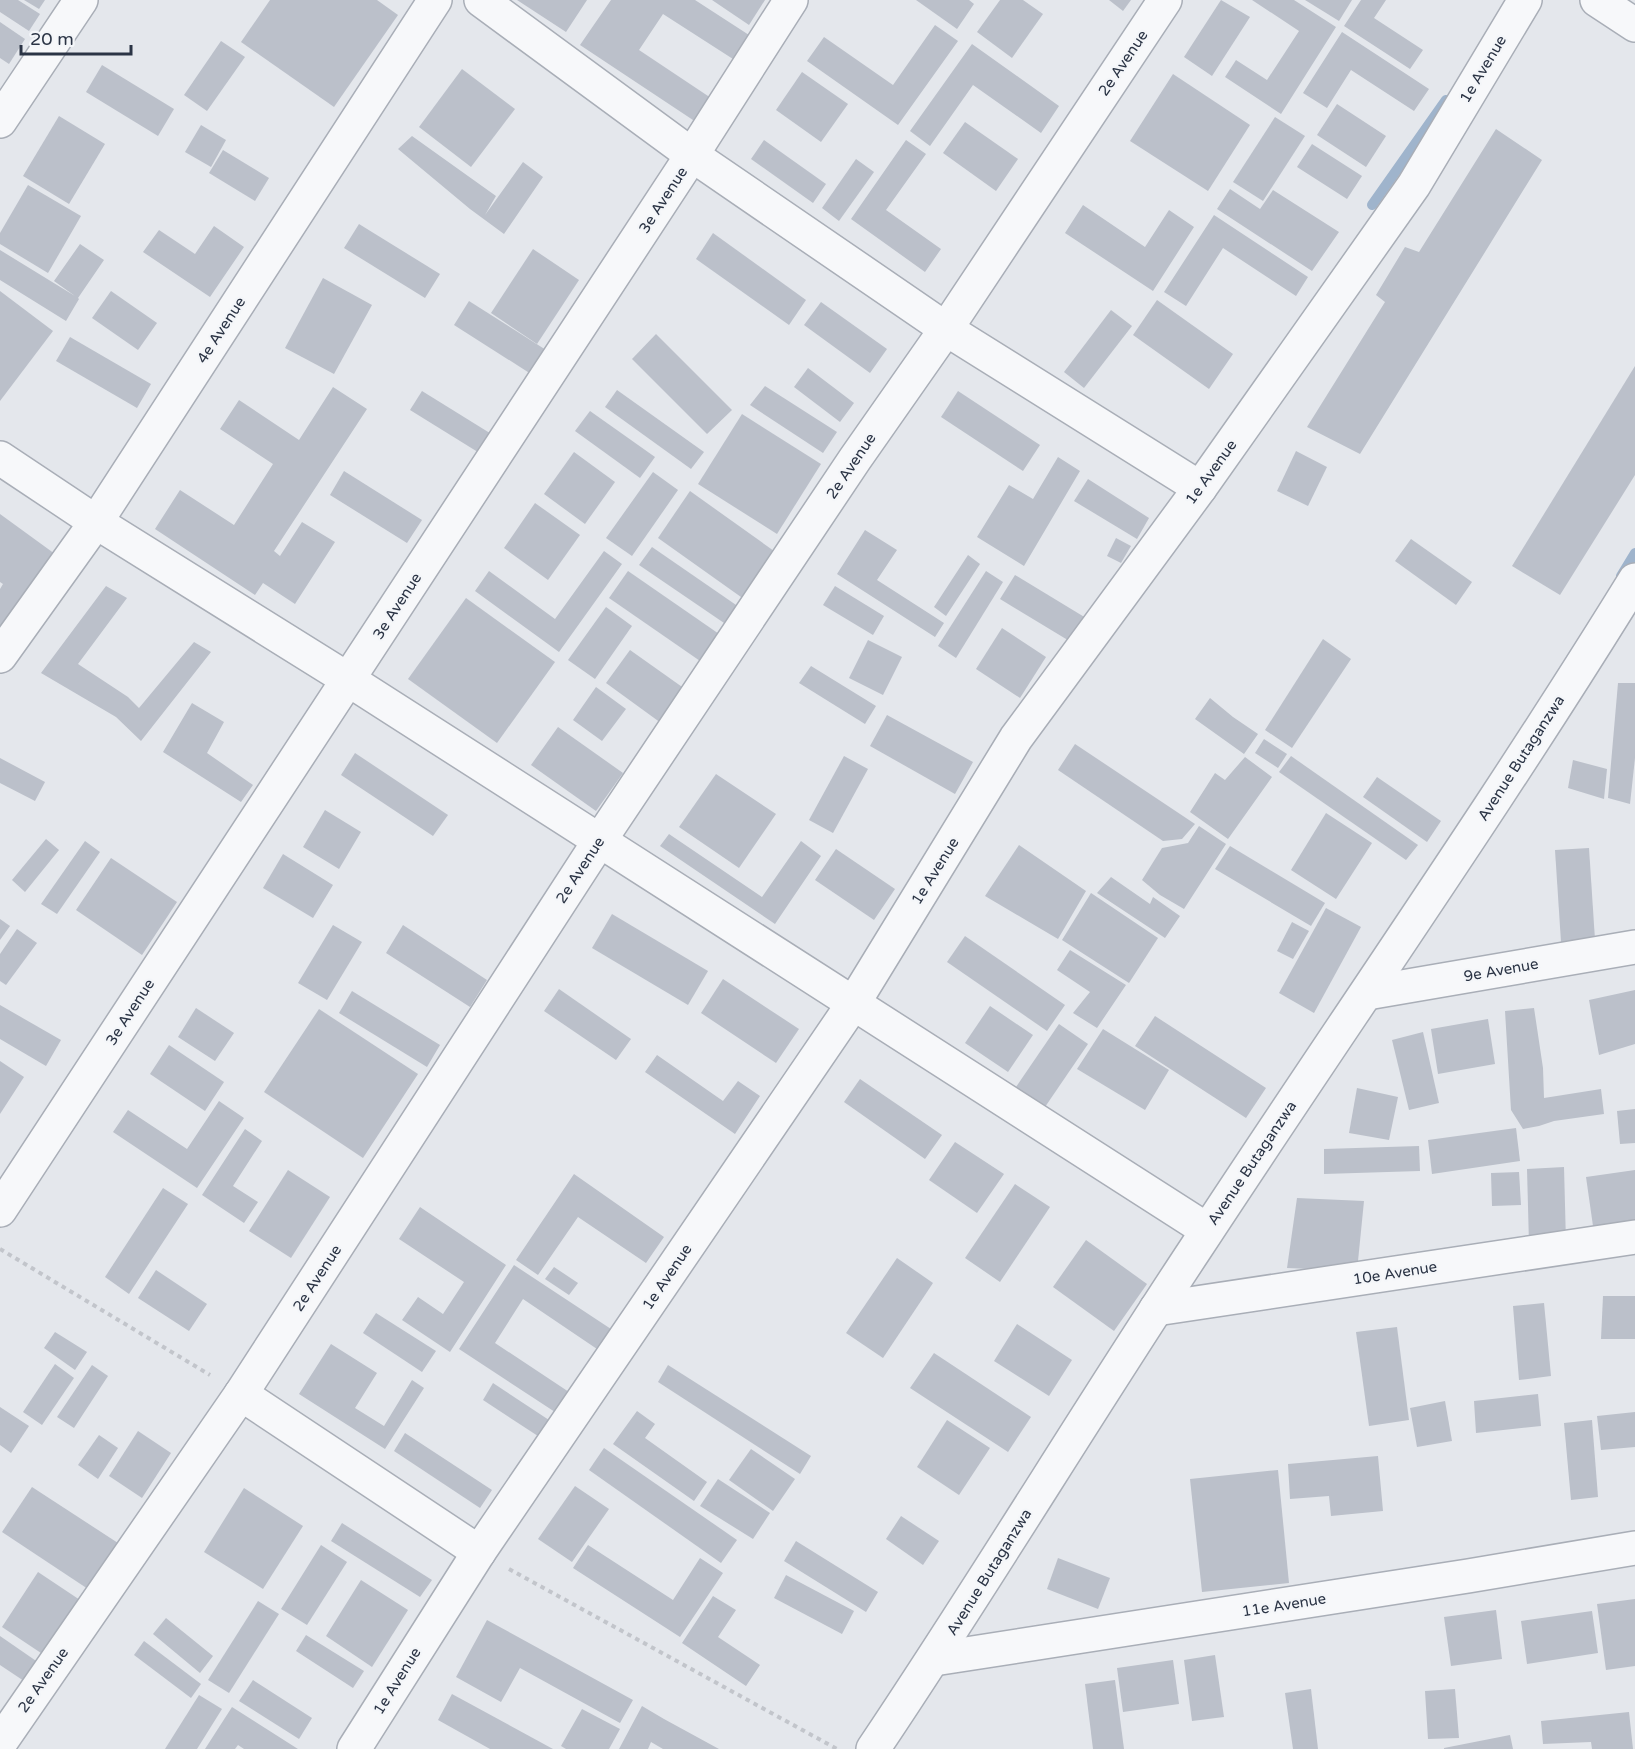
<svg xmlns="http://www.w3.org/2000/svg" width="1635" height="1749" font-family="'Varela Round',sans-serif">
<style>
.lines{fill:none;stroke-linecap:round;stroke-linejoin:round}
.stream{stroke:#9fb4cc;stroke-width:10}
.building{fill:#bbc0ca}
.minor-casing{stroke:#a9aeb7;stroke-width:36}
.path{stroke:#c2c5cb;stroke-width:4;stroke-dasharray:4.5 4.5;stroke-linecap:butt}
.minor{stroke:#f7f8fa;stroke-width:33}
.labels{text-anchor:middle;stroke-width:4.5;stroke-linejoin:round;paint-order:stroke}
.street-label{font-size:15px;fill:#2b3445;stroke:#f4f6f9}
</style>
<rect width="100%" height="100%" fill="#e4e7ec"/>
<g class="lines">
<!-- stream -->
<g class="stream">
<path d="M1372 205 1446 100"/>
<path d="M1621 576 1635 553"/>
</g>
</g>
<!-- building -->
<g class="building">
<path d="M0 0H18L40 14 29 31 0 12Z"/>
<path d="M24 0H45L39 9Z"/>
<path d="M270 0H377L398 15 334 107 241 42Z"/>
<path d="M517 0H587L566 32Z"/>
<path d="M611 0H695L749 35 733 59 663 14 639 50 711 98 696 122 580 45Z"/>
<path d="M712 0H765L749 25Z"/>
<path d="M916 0H969L974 4 957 29Z"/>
<path d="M1000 0H1023L1043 14 1012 58 977 32Z"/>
<path d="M1109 0H1131L1123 11Z"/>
<path d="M1221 0 1250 17 1212 76 1184 57Z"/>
<path d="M1252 0H1294L1336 27 1281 114 1225 77 1236 60 1267 80 1299 31Z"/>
<path d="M1305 0H1352L1339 21Z"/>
<path d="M1361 0H1386L1374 18 1423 50 1410 69 1344 26Z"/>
<path d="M0 22 25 39 9 64 0 58Z"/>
<path d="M935 25 958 41 898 125 807 61 824 37 893 85Z"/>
<path d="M1342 32 1429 89 1414 111 1351 70 1327 108 1303 93Z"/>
<path d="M221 41 245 57 207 111 184 95Z"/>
<path d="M972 44 1059 106 1041 133 973 85 930 146 910 131Z"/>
<path d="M102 65 174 109 158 136 86 92Z"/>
<path d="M462 69 515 109 471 167 419 127Z"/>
<path d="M802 72 848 104 821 142 776 110Z"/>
<path d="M1173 74 1250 125 1208 191 1130 141Z"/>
<path d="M1337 104 1386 136 1366 167 1317 135Z"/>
<path d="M59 116 105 144 69 204 23 176Z"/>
<path d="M1275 117 1305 136 1263 201 1233 182Z"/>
<path d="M965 122 1018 159 996 191 943 153Z"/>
<path d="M201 125 226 140 211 167 185 152Z"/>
<path d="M1496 129 1542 160 1360 454 1307 427 1385 302 1376 295 1405 247 1419 252Z"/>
<path d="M412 136 496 196 485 215 523 162 543 177 504 234 470 209 398 149Z"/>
<path d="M764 140 826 184 813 203 751 159Z"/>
<path d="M906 140 926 154 886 210 941 249 925 272 851 219Z"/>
<path d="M1312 144 1362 176 1347 199 1297 167Z"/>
<path d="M223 150 269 178 255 201 209 173Z"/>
<path d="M856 159 874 172 839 221 822 208Z"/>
<path d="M28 185 81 216 48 273 0 244V233Z"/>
<path d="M1230 189 1260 209 1273 190 1339 232 1312 271 1217 209Z"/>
<path d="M1083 205 1145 247 1169 210 1194 227 1153 291 1065 233Z"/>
<path d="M1214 215 1308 277 1296 296 1223 248 1186 306 1164 292Z"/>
<path d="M359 224 440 274 425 298 344 248Z"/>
<path d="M214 226 244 247 210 297 143 252 159 230 195 254Z"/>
<path d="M713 233 806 300 789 325 696 259Z"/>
<path d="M80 244 104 260 78 298 79 299 66 321 0 280V250L75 296 54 281Z"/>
<path d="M533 249 579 280 537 344 491 313Z"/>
<path d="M323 278 372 305 334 374 285 348Z"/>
<path d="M0 291 53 331 0 401Z"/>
<path d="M111 291 157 323 138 350 92 318Z"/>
<path d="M1157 300 1233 354 1209 389 1133 335Z"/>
<path d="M469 301 546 350 531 374 454 325Z"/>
<path d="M821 302 887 349 870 373 804 325Z"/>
<path d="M1111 310 1132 326 1084 388 1064 372Z"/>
<path d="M656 334 732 410 707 434 632 359Z"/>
<path d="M70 337 151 384 137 408 56 361Z"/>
<path d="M1635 366V475L1560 595 1512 566Z"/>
<path d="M808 368 854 403 840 422 794 387Z"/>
<path d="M765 386 837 432 823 453 750 405Z"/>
<path d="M333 387 367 409 274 551 280 556 302 522 335 542 295 604 263 583 255 595 155 529 180 490 234 525 273 464 220 429 239 400 299 440Z"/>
<path d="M617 390 704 452 691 469 605 407Z"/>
<path d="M422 391 493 435 481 454 410 410Z"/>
<path d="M958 391 1040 445 1023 471 941 417Z"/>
<path d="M590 411 655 457 640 478 575 431Z"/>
<path d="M742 414 821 464 777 534 698 484Z"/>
<path d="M1296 451 1327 467 1308 506 1277 491Z"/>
<path d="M574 452 615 482 585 524 544 494Z"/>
<path d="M1058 457 1080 471 1024 566 977 537 1009 485 1033 499Z"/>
<path d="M344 471 422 520 407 543 330 495Z"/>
<path d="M653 472 678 490 632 556 606 538Z"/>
<path d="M1088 479 1149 518 1137 539 1074 501Z"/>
<path d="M690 491 781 556 748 602 658 538Z"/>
<path d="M535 503 580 535 548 580 504 548Z"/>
<path d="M0 514 55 554 0 631V589L3 584 0 582Z"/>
<path d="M865 530 897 550 877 580 944 623 935 637 837 574Z"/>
<path d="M1116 538 1131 546 1121 563 1107 556Z"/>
<path d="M1411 539 1472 582 1456 605 1395 561Z"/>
<path d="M652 547 739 607 727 625 639 565Z"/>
<path d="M604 551 622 564 559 652 475 591 489 571 555 619Z"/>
<path d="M968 555 980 564 946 616 934 607Z"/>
<path d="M628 571 722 636 703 663 609 598Z"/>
<path d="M986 571 1003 582 956 658 938 646Z"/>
<path d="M1015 575 1086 618 1071 642 1000 599Z"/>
<path d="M106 586 127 598 78 664 128 697 139 708 194 642 211 652 141 741 116 717 41 673Z"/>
<path d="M835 586 884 616 873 635 823 605Z"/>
<path d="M466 598 555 662 497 743 408 679Z"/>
<path d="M606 607 632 626 595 679 568 660Z"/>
<path d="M1002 628 1046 657 1020 698 976 669Z"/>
<path d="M1323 639 1351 659 1292 748 1265 730Z"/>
<path d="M868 640 902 657 883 695 849 678Z"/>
<path d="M630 650 685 689 661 723 606 683Z"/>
<path d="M811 666 876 706 865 724 799 683Z"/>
<path d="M1618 683H1635V758L1630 804 1608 798Z"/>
<path d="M596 687 626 709 602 741 573 720Z"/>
<path d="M1210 698 1233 717 1258 734 1244 754 1195 719Z"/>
<path d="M192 703 224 722 207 753 253 785 241 802 163 752Z"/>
<path d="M887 715 973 762 955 794 870 746Z"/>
<path d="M558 727 623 773 596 811 531 765Z"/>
<path d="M1264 739 1287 754 1278 768 1255 753Z"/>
<path d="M1075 744 1195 824 1182 839 1163 841 1058 770Z"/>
<path d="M355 753 448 815 433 836 341 775Z"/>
<path d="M844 756 868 769 833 833 809 820Z"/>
<path d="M1291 756 1418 845 1406 860 1279 772Z"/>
<path d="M1245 757 1272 777 1228 839 1190 812 1215 773 1225 780Z"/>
<path d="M0 758 45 782 35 801 0 783Z"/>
<path d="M1573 760 1607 769 1604 799 1568 788Z"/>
<path d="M716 774 776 814 739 868 679 827Z"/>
<path d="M1377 777 1441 821 1427 842 1363 797Z"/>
<path d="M325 810 361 832 339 869 303 847Z"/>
<path d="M1326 813 1372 843 1336 899 1291 870Z"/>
<path d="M1199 826 1226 844 1184 909 1160 895 1142 880 1162 848 1188 843Z"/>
<path d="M669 834 762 897 801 841 821 856 775 924 660 846Z"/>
<path d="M46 839 59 850 25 892 12 880Z"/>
<path d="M85 841 100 852 57 914 41 904Z"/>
<path d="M1019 845 1086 891 1058 939 985 896Z"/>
<path d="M1230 846 1325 903 1311 926 1215 869Z"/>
<path d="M1589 848 1595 940 1561 942 1555 850Z"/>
<path d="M836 849 895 889 874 920 815 880Z"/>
<path d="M283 854 333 885 313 918 263 888Z"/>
<path d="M111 858 177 902 142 955 76 910Z"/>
<path d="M1111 877 1150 904 1153 897 1180 916 1165 938 1097 893Z"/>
<path d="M1091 893 1158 938 1129 983 1062 940Z"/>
<path d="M1326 908 1361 927 1314 1013 1279 993Z"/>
<path d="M612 914 708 971 688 1005 592 948Z"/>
<path d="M0 919 10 926 0 940Z"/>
<path d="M1292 922 1309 931 1293 959 1277 951Z"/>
<path d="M333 925 362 942 327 1000 298 983Z"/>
<path d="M403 925 487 980 470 1007 386 953Z"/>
<path d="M17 929 37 943 6 985 0 981V954Z"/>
<path d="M965 936 1065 1005 1047 1031 947 962Z"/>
<path d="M1070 950 1126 985 1097 1028 1073 1013 1090 992 1057 970Z"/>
<path d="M723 979 799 1029 776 1063 701 1013Z"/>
<path d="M559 989 631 1039 616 1060 544 1011Z"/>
<path d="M1635 990V1044L1599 1055 1589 1000Z"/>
<path d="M352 991 440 1045 427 1067 339 1013Z"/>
<path d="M0 1005 61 1040 46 1066 0 1039Z"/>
<path d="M990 1006 1033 1035 1008 1072 965 1043Z"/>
<path d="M196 1008 234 1033 215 1061 178 1037Z"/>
<path d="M1534 1008 1543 1068 1544 1098 1601 1089 1604 1114 1554 1121 1539 1126 1523 1129 1511 1110 1505 1011Z"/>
<path d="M319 1009 418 1074 363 1158 264 1092Z"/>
<path d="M1155 1016 1266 1088 1246 1118 1135 1046Z"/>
<path d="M1488 1019 1495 1064 1438 1074 1431 1029Z"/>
<path d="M1059 1024 1088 1044 1045 1107 1016 1087Z"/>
<path d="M1103 1029 1169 1070 1145 1110 1077 1069Z"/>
<path d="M1423 1032 1439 1103 1409 1110 1392 1040Z"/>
<path d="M169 1045 224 1082 205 1111 150 1074Z"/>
<path d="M657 1055 723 1101 738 1081 760 1096 735 1134 645 1072Z"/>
<path d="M0 1061 24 1077 0 1114Z"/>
<path d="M860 1079 942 1135 925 1159 844 1102Z"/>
<path d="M1357 1088 1398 1097 1389 1140 1349 1133Z"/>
<path d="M219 1101 244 1118 197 1188 113 1132 128 1110 187 1149Z"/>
<path d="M1635 1109V1143L1620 1144 1617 1111Z"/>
<path d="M1516 1128 1520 1161 1432 1174 1428 1140Z"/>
<path d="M245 1129 262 1141 233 1186 258 1202 244 1223 202 1195Z"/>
<path d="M955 1142 1004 1174 977 1213 929 1180Z"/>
<path d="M1419 1146 1420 1171 1324 1174V1149Z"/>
<path d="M1564 1167 1566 1243 1529 1244 1527 1169Z"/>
<path d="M288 1170 330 1197 291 1258 249 1231Z"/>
<path d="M1635 1170V1220L1593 1226 1586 1177Z"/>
<path d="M1519 1172 1521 1205 1492 1206 1491 1173Z"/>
<path d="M574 1174 664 1237 646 1263 578 1217 538 1275 516 1260Z"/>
<path d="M1015 1184 1050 1207 1000 1282 965 1258Z"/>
<path d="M163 1188 188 1204 129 1294 105 1277Z"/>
<path d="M1297 1198 1364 1201 1357 1271 1287 1268Z"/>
<path d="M420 1207 506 1265 450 1352 402 1320 418 1297 443 1314 464 1282 399 1239Z"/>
<path d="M1086 1240 1147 1284 1114 1331 1053 1287Z"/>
<path d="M897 1258 933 1283 883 1358 846 1333Z"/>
<path d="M514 1265 611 1329 597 1349 523 1299 495 1343 569 1392 555 1412 459 1349Z"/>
<path d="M554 1267 578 1283 569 1295 545 1279Z"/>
<path d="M156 1270 207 1304 189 1331 138 1298Z"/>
<path d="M1603 1296H1635V1339H1601Z"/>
<path d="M1544 1303 1551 1376 1519 1380 1513 1306Z"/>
<path d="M376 1313 436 1351 422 1372 363 1333Z"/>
<path d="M1017 1324 1072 1360 1049 1396 994 1361Z"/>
<path d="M1397 1327 1409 1420 1369 1426 1356 1332Z"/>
<path d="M55 1332 87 1352 75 1370 44 1348Z"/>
<path d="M331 1344 377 1373 355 1408 384 1426 412 1380 424 1388 385 1449 299 1394Z"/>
<path d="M934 1353 1031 1417 1008 1452 910 1388Z"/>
<path d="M55 1364 74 1378 42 1425 23 1412Z"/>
<path d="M92 1365 108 1376 74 1428 57 1417Z"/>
<path d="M668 1365 811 1456 800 1474 658 1382Z"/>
<path d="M493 1383 552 1422 541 1438 483 1400Z"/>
<path d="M1538 1394 1541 1426 1476 1433 1474 1401Z"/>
<path d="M1445 1401 1452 1441 1417 1447 1410 1408Z"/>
<path d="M0 1407 29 1426 11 1453 0 1445Z"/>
<path d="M637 1411 655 1424 645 1438 707 1482 694 1501 613 1444Z"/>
<path d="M1635 1412V1447L1601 1450 1597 1416Z"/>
<path d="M947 1420 990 1448 959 1495 917 1467Z"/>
<path d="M1592 1420 1598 1497 1571 1500 1564 1423Z"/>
<path d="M138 1431 171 1453 142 1498 109 1476Z"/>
<path d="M405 1433 492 1490 480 1508 394 1451Z"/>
<path d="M99 1435 118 1448 98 1479 78 1465Z"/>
<path d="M604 1448 737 1540 721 1563 589 1470Z"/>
<path d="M751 1449 795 1479 773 1511 729 1480Z"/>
<path d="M1378 1456 1383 1511 1331 1516 1329 1496 1290 1499 1288 1464Z"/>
<path d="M1278 1470 1289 1583 1202 1592 1190 1479Z"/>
<path d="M718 1479 770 1513 753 1539 700 1506Z"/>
<path d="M575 1486 609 1509 572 1562 538 1539Z"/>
<path d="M32 1487 118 1543 88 1589 2 1532Z"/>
<path d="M244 1488 303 1526 263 1589 204 1552Z"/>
<path d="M901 1516 939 1541 923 1565 886 1539Z"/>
<path d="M342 1523 432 1580 420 1597 331 1541Z"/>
<path d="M796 1541 878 1592 866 1612 784 1561Z"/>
<path d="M321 1545 347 1562 307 1625 281 1609Z"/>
<path d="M588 1545 673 1600 700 1558 723 1573 680 1637 573 1568Z"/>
<path d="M1058 1558 1110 1578 1098 1609 1047 1589Z"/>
<path d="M38 1572 80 1600 44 1655 2 1627Z"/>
<path d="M786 1575 854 1611 842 1634 774 1598Z"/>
<path d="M361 1580 408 1610 372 1667 326 1636Z"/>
<path d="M713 1596 736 1610 718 1637 760 1665 746 1686 682 1643Z"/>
<path d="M1635 1599V1666L1606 1670 1597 1604Z"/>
<path d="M258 1601 279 1614 229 1693 208 1680Z"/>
<path d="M1496 1610 1502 1659 1451 1666 1444 1617Z"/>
<path d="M1592 1611 1598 1653 1527 1664 1521 1621Z"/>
<path d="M166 1618 213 1656 200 1673 153 1634Z"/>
<path d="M487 1620 633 1700 620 1723 520 1668 501 1702 456 1677Z"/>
<path d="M306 1635 364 1671 353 1688 296 1651Z"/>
<path d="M0 1636 42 1665 30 1685 0 1665Z"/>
<path d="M144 1641 201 1684 191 1698 134 1655Z"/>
<path d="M1215 1655 1224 1717 1192 1721 1184 1660Z"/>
<path d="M1173 1660 1179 1704 1123 1712 1117 1668Z"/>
<path d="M253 1680 312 1718 299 1739 239 1701Z"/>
<path d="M1115 1680 1124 1749H1093L1085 1684Z"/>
<path d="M1311 1689 1318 1749H1293L1285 1693Z"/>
<path d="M1455 1689 1459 1738 1428 1739 1425 1691Z"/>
<path d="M452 1694 553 1749H490L438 1720Z"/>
<path d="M199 1695 222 1709 197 1749H165Z"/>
<path d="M642 1706 664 1719 719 1749H663L651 1742 648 1749H619Z"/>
<path d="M232 1707 298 1749H244L238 1745 235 1749H205Z"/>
<path d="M582 1709 620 1729 609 1749H566L561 1746Z"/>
<path d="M1629 1712 1633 1749H1592L1591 1742 1543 1744 1541 1721Z"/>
<path d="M1510 1735 1513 1749H1444V1748Z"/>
</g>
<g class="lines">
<!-- minor casing -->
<g class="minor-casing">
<g id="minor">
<path d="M481 0 692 155 946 329 1200 488"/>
<path d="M1597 0 1635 25"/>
<path d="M0 121 81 0"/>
<path d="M0 458 96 522 349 680 1207 1230"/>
<path d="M0 656 96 522 435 0"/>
<path d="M1367 993 1635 947"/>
<path d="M0 1210 692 155 791 0"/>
<path d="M1156 1309 1635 1237"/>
<path d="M241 1394 479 1552"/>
<path d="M934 1659 1468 1576 1635 1548"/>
<path d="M0 1743 241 1394 600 840 855 459 946 329 1165 0"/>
<path d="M354 1749 479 1552 853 1004 1016 738 1200 488 1414 185 1525 0"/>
<path d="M873 1749C984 1584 1086 1414 1196 1248 1342 1025 1495 807 1635 580"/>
</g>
</g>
<!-- path -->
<g class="path">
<path d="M0 1249 210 1375"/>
<path d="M509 1569 837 1749"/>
</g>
<!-- minor -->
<use href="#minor" class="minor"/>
</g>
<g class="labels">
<!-- street labels -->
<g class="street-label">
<text transform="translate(1123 63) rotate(-56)" y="5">2e Avenue</text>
<text transform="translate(1483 69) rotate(-59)" y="5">1e Avenue</text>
<text transform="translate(663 200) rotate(-57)" y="5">3e Avenue</text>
<text transform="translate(221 330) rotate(-57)" y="5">4e Avenue</text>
<text transform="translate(851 466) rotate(-56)" y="5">2e Avenue</text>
<text transform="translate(1211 472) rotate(-54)" y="5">1e Avenue</text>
<text transform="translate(397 606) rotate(-57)" y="5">3e Avenue</text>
<text transform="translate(1521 758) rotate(-57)" y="5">Avenue Butaganzwa</text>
<text transform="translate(580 870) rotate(-57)" y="5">2e Avenue</text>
<text transform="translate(935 871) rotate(-58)" y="5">1e Avenue</text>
<text transform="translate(1501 970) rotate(-10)" y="5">9e Avenue</text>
<text transform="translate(130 1012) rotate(-57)" y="5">3e Avenue</text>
<text transform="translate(1252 1163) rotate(-56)" y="5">Avenue Butaganzwa</text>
<text transform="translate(1395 1273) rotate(-9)" y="5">10e Avenue</text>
<text transform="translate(667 1277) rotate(-56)" y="5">1e Avenue</text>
<text transform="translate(317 1278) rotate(-57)" y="5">2e Avenue</text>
<text transform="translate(989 1572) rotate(-58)" y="5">Avenue Butaganzwa</text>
<text transform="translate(1284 1605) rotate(-9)" y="5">11e Avenue</text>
<text transform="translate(43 1680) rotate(-55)" y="5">2e Avenue</text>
<text transform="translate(397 1681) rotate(-58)" y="5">1e Avenue</text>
</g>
</g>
<!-- scale -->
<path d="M21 45v9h110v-9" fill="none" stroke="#2b3445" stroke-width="3"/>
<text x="30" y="45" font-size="18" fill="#2b3445" stroke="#f4f6f9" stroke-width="4.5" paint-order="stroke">20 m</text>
</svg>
